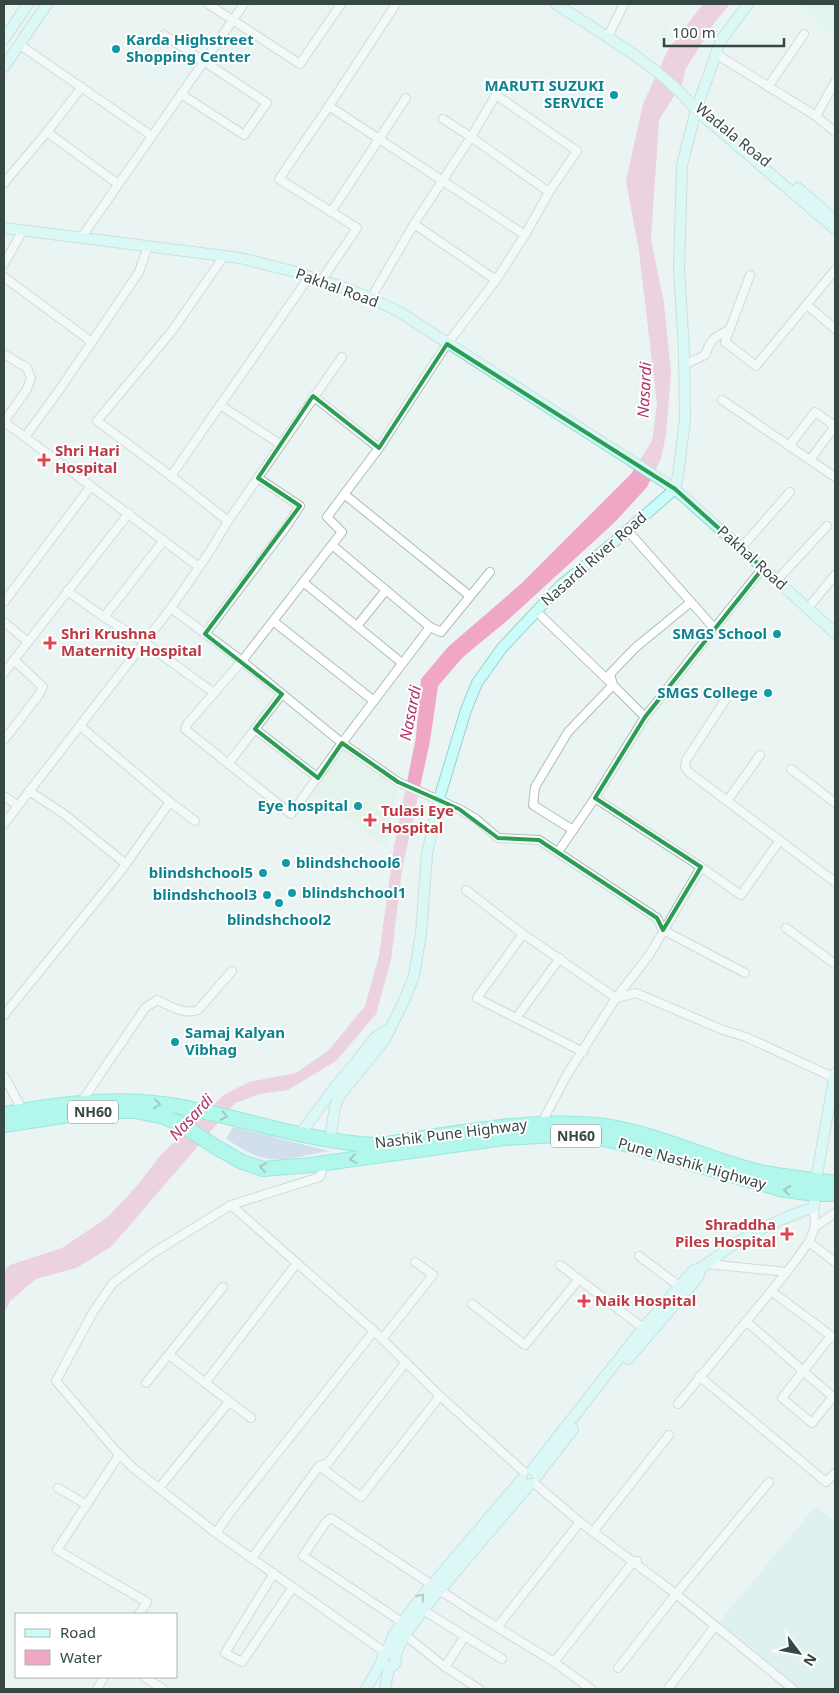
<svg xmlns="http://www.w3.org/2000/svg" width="839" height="1693" font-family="'Noto Sans',sans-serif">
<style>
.commercial{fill:#d5f5ed}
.education{fill:#d3edea}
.medical{fill:#ddf4e4}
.green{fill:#b3c6e7}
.water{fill:#efa7c5}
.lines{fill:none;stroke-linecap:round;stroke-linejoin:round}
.street-casing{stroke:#abbfbc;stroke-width:10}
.secondary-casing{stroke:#97d0cb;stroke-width:12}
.highway-casing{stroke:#3ddabc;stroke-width:16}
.street{stroke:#fff;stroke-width:8}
.secondary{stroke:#cafdfa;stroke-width:10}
.highway{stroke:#6efae4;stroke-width:14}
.oneway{stroke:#50988c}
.oneway2{stroke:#799996}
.marked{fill:none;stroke:#2b9e54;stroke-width:4;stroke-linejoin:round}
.culture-dot{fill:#0f9aa8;stroke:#fff;stroke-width:2}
.health-dot{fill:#e0444e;stroke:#fff;stroke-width:2}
.labels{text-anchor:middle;stroke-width:4;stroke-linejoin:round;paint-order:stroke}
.shield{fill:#fff;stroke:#737f7c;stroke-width:1}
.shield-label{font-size:14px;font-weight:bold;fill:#374844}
.culture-label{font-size:15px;font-weight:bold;fill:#0d838f;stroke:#fff;text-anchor:end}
.street-label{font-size:15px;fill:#374844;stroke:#fff}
.health-label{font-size:15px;font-weight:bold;fill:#be3a42;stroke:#fff;text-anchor:start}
.water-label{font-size:16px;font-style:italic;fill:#b23266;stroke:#fff}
</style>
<rect width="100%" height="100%" fill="#e9f4f3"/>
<!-- commercial -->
<path class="commercial" d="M800 4H835V41Z"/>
<!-- education -->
<path class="education" d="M816 1506 835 1522V1689H799L719 1622Z"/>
<!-- medical -->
<path class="medical" d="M343 752 398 789 385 847 312 792Z"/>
<!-- green -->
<path class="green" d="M233 1127 329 1151C308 1154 281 1164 260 1157 248 1153 236 1145 226 1139Z"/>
<!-- water -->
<path class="water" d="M703 4H730L715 22 685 70 683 82 659 120 651 239 664 303 671 373 666 434 661 459 647 487 615 522 509 619 463 657 438 686 430 741 402 870 391 960 376 1014 336 1061 288 1090 259 1094 235 1103 111 1247 76 1268 36 1279 10 1301 4 1312V1271L10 1265 62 1248 108 1217 136 1187 160 1156 225 1094 249 1082 296 1073 329 1050 365 1006 379 956 394 847 416 737 421 679 448 647 522 583 631 474 652 441 657 404 639 251 626 181 643 104 668 50Z"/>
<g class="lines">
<!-- street casing -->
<g class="street-casing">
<g id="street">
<path d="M208 4 300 64 341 4"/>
<path d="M396 4 329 106 525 235"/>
<path d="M164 35 267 103 244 135 181 94"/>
<path d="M607 38 624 4"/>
<path d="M20 45 152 136"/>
<path d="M716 54 816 116 835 82"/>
<path d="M768 87 804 34"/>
<path d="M816 116 835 132"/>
<path d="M443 119 471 137 549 192"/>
<path d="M47 132 82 87"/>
<path d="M4 183 47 132 118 184"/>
<path d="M331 212 406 98"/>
<path d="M414 224 496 280"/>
<path d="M81 238 244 4"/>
<path d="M148 246 139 272 60 389 25 437 199 567"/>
<path d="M4 264 23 230"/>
<path d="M750 275 725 342 756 366 835 270"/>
<path d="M4 277 92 342"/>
<path d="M321 281 357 228 279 179 329 106"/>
<path d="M371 298 414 224 471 137 496 95 577 151 549 192 525 235 496 280 447 344 379 448 327 517 342 532 242 661 188 723 185 729 291 814 342 743 430 627 441 632 490 572"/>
<path d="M807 305 835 329"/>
<path d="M4 354 27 368 31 378 27 389 4 422"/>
<path d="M684 365 705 355C711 339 714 337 729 330"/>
<path d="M313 396 379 448"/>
<path d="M722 400 835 477"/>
<path d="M220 405 280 444"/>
<path d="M4 422 25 437"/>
<path d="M789 446 815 412 835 426 810 460"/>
<path d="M171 476 97 421 172 331 224 256"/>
<path d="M344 494 470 596"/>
<path d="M228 521 171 476 309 277"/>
<path d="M627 530 714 628"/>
<path d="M332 545 430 627"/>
<path d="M741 548 790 492"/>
<path d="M777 580 827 526"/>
<path d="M303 582 402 663"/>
<path d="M67 591 104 617 144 642 214 693"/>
<path d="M4 602 91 486"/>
<path d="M171 608 242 661 342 743 398 782 459 809 476 819 498 838 539 840 657 918 663 930 745 973"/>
<path d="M808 608 835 575"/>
<path d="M536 611 613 685 568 732 535 787 533 805 573 830"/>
<path d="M104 617 164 540"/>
<path d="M273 621 374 701"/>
<path d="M4 622 28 642 129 513"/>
<path d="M357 626 386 590"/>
<path d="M205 634 286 527 300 506 258 478"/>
<path d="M4 673 28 642"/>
<path d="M726 699 686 760 685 767 690 773 835 882"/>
<path d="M645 717 613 685 610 674 635 648 691 602"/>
<path d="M80 726 170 802 195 821"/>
<path d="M255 729 318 778"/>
<path d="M4 740 38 696 43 687 14 660"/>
<path d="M228 764 282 694"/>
<path d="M791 769 835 803"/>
<path d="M29 791 64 814 126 864"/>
<path d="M4 796 18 806"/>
<path d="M727 801 760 755"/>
<path d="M4 824 171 608 210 551 228 521 342 357"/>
<path d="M558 852 595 798"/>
<path d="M701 867 741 895 780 840"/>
<path d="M466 890 523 934 616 998 650 954 701 867 595 798 645 717 725 615 763 568"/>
<path d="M786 928 835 964"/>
<path d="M560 958 516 1018 583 1052"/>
<path d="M4 1015 120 872 170 802"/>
<path d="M516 1018 477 998 523 934"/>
<path d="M4 1076 23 1111"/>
<path d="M80 1104 145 1008 157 1000C170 1006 184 1015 198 1010L232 971"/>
<path d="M540 1126 568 1073 616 998 636 993 723 1030 746 1037 835 1078"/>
<path d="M324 1163 320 1177 231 1205 153 1253 113 1283 93 1312 56 1381 115 1450 133 1468 216 1533 229 1514 374 1331 440 1396 524 1472"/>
<path d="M231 1205 374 1331"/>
<path d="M815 1227 835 1213"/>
<path d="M809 1242 835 1262"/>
<path d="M639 1256 679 1286"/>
<path d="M707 1264 787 1272"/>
<path d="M560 1265 646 1330"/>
<path d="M771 1291 834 1338"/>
<path d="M472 1304 525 1345 579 1279"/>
<path d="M746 1321 833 1397"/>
<path d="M831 1336 782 1398 812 1423 833 1397 835 1398"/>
<path d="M382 1339 433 1275 415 1262"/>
<path d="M169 1355 251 1418"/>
<path d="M699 1376 826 1482 835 1473"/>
<path d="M146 1383 223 1287"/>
<path d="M205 1383 297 1263"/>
<path d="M678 1404 787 1272 809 1242 815 1227 814 1207"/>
<path d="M119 1455 57 1550 147 1602 139 1614"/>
<path d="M319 1466 361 1497 440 1396"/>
<path d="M534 1483 580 1522 676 1594 769 1482"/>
<path d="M58 1488 87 1505"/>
<path d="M159 1488 229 1402"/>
<path d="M593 1532 669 1435"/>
<path d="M216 1533 386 1653"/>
<path d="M252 1558 319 1466 327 1464 406 1362"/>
<path d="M274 1573 225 1653 242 1662 293 1587"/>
<path d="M423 1610 502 1659"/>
<path d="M402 1622 303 1556 326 1522 331 1518 479 1616 554 1662"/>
<path d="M498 1626 580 1522"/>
<path d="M405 1635 445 1667 479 1689"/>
<path d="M445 1667 465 1636"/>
<path d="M618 1668 676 1594 793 1689"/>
<path d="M144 1677 163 1689"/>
<path d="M97 1689 104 1677"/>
<path d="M591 1689 554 1662 633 1562 637 1561"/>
<path d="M668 1689 715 1626"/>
</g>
</g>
<!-- secondary casing -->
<g class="secondary-casing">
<g id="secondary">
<path d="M556 4C600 33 663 68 696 110L835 229"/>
<path d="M4 39 28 4"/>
<path d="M4 67 47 4"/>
<path d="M798 188 835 220"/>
<path d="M4 228 240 258 292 271 345 288 371 298 401 313 675 489 835 633"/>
<path d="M300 1134 332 1091 376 1037 388 1029"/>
<path d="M330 1140 335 1106 340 1095 384 1041 403 1003 414 976 421 933 427 854 439 799 466 710 477 683 502 648 560 586 613 543 675 489 678 475 685 419 684 352 679 269 682 165 696 110 721 40 748 4"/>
<path d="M628 1359 698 1277 701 1268"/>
<path d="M532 1470 643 1328 693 1271C710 1265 723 1250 739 1241 763 1227 788 1216 814 1207L816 1180 835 1073"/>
<path d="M537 1476 573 1429"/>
<circle cx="389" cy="1660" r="7"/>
<path d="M386 1653 394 1634 415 1605 522 1479"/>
<path d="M395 1656 405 1635 423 1610 530 1484"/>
<path d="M366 1689 382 1661"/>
<path d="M385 1689 389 1668"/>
</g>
</g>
<!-- highway casing -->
<g class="highway-casing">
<g id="highway">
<path d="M4 1114C60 1103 120 1096 177 1106 238 1117 298 1138 360 1144 385 1147 411 1139 436 1136 489 1128 542 1120 596 1125 653 1131 705 1159 760 1172 784 1177 810 1179 835 1183"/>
<path d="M4 1125 96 1111H135L164 1117 181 1124 214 1146 242 1162 263 1169 311 1165 504 1138 559 1135 593 1137 622 1143 780 1189 814 1194H835"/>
</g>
</g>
<!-- street -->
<use href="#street" class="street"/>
<!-- secondary -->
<use href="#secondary" class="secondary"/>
<!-- highway -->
<use href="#highway" class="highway"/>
</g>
<!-- one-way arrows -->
<defs><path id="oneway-chevron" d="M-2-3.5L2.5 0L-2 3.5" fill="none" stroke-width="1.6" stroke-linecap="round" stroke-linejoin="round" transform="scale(1.25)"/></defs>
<g class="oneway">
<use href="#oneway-chevron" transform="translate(157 1104) rotate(6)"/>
<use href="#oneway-chevron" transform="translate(224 1116) rotate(12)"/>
<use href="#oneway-chevron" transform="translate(353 1159) rotate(171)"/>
<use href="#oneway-chevron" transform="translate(263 1167) rotate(-172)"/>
<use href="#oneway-chevron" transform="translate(787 1190) rotate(-171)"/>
</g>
<use class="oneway2" href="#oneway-chevron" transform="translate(421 1597) rotate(-51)"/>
<!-- marked area -->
<path d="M0 0H839V1693H0ZM447 344 675 489 763 568 645 717 595 798 701 867 663 930 657 918 539 840 498 838 459 809 398 782 342 743 318 778 255 729 282 694 205 634 300 506 258 478 313 396 379 448Z" fill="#e9f4f3" fill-opacity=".55" fill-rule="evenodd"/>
<path class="marked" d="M447 344 675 489 763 568 645 717 595 798 701 867 663 930 657 918 539 840 498 838 459 809 398 782 342 743 318 778 255 729 282 694 205 634 300 506 258 478 313 396 379 448Z"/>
<!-- markers -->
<g class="culture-dot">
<circle cx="116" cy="49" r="5"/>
<circle cx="614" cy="95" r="5"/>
<circle cx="777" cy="634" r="5"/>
<circle cx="768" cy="693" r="5"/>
<circle cx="358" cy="806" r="5"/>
<circle cx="286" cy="863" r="5"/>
<circle cx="263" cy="873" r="5"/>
<circle cx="292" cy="893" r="5"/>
<circle cx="267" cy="895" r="5"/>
<circle cx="279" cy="903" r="5"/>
<circle cx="175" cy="1042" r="5"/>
</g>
<g class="health-dot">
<path d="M41.5 452.5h5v5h5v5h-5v5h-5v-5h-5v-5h5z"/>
<path d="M47.5 635.5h5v5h5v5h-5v5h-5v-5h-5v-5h5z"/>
<path d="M367.5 812.5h5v5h5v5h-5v5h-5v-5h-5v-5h5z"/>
<path d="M784.5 1226.5h5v5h5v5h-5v5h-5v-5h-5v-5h5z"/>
<path d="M581.5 1293.5h5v5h5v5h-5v5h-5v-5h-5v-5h5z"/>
</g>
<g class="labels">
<!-- shield labels -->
<g class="shield">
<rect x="68" y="1100.5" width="50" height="23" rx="4"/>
<rect x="551" y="1124.5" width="50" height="23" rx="4"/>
</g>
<g class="shield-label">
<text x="93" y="1117">NH60</text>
<text x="576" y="1141">NH60</text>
</g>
<!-- culture labels -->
<g class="culture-label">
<text x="126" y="45" text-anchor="start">Karda Highstreet<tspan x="126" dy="17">Shopping Center</tspan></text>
<text x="604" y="91">MARUTI SUZUKI<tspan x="604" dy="17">SERVICE</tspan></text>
<text x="767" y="639">SMGS School</text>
<text x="758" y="698">SMGS College</text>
<text x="348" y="811">Eye hospital</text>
<text x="296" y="868" text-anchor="start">blindshchool6</text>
<text x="253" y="878">blindshchool5</text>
<text x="302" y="898" text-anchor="start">blindshchool1</text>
<text x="257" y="900">blindshchool3</text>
<text x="279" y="925" text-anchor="middle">blindshchool2</text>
<text x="185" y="1038" text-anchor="start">Samaj Kalyan<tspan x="185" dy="17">Vibhag</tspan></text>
</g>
<!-- street labels -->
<g class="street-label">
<text transform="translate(733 135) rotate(39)" y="5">Wadala Road</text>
<text transform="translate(337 288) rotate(20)" y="5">Pakhal Road</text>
<text transform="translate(752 558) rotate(42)" y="5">Pakhal Road</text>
<text transform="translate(594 559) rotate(-41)" y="5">Nasardi River Road</text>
<text transform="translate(451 1134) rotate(-7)" y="5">Nashik Pune Highway</text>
<text transform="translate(692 1164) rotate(16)" y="5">Pune Nashik Highway</text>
</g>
<!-- health labels -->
<g class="health-label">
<text x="55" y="456">Shri Hari<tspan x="55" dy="17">Hospital</tspan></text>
<text x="61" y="639">Shri Krushna<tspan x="61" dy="17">Maternity Hospital</tspan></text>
<text x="381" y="816">Tulasi Eye<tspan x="381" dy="17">Hospital</tspan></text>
<text x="776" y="1230" text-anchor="end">Shraddha<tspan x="776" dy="17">Piles Hospital</tspan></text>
<text x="595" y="1306">Naik Hospital</text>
</g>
<!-- water labels -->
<g class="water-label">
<text transform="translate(644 390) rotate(-87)" y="6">Nasardi</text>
<text transform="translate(410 713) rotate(-79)" y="6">Nasardi</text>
<text transform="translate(191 1117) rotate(-47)" y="6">Nasardi</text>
</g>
</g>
<!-- border -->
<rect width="839" height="1693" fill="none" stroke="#374844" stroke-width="10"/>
<!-- legend -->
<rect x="15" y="1613" width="162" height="65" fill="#ffffff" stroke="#afb6b4"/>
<rect x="25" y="1629" width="25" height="8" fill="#cafdfa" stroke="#afb6b4"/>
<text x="60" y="1638" font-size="15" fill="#374844">Road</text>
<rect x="25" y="1650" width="25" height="15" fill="#efa7c5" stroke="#afb6b4"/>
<text x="60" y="1663" font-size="15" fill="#374844">Water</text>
<!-- north arrow -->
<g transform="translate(799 1653) rotate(122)" stroke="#ffffff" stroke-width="4" paint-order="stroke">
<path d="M0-4L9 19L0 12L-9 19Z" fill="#374844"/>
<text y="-8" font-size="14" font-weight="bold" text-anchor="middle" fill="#374844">N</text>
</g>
<!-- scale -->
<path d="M664 38v8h120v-8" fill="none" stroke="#374844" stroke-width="2.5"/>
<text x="672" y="38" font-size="15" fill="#374844" stroke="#ffffff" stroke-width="4" paint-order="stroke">100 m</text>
</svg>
